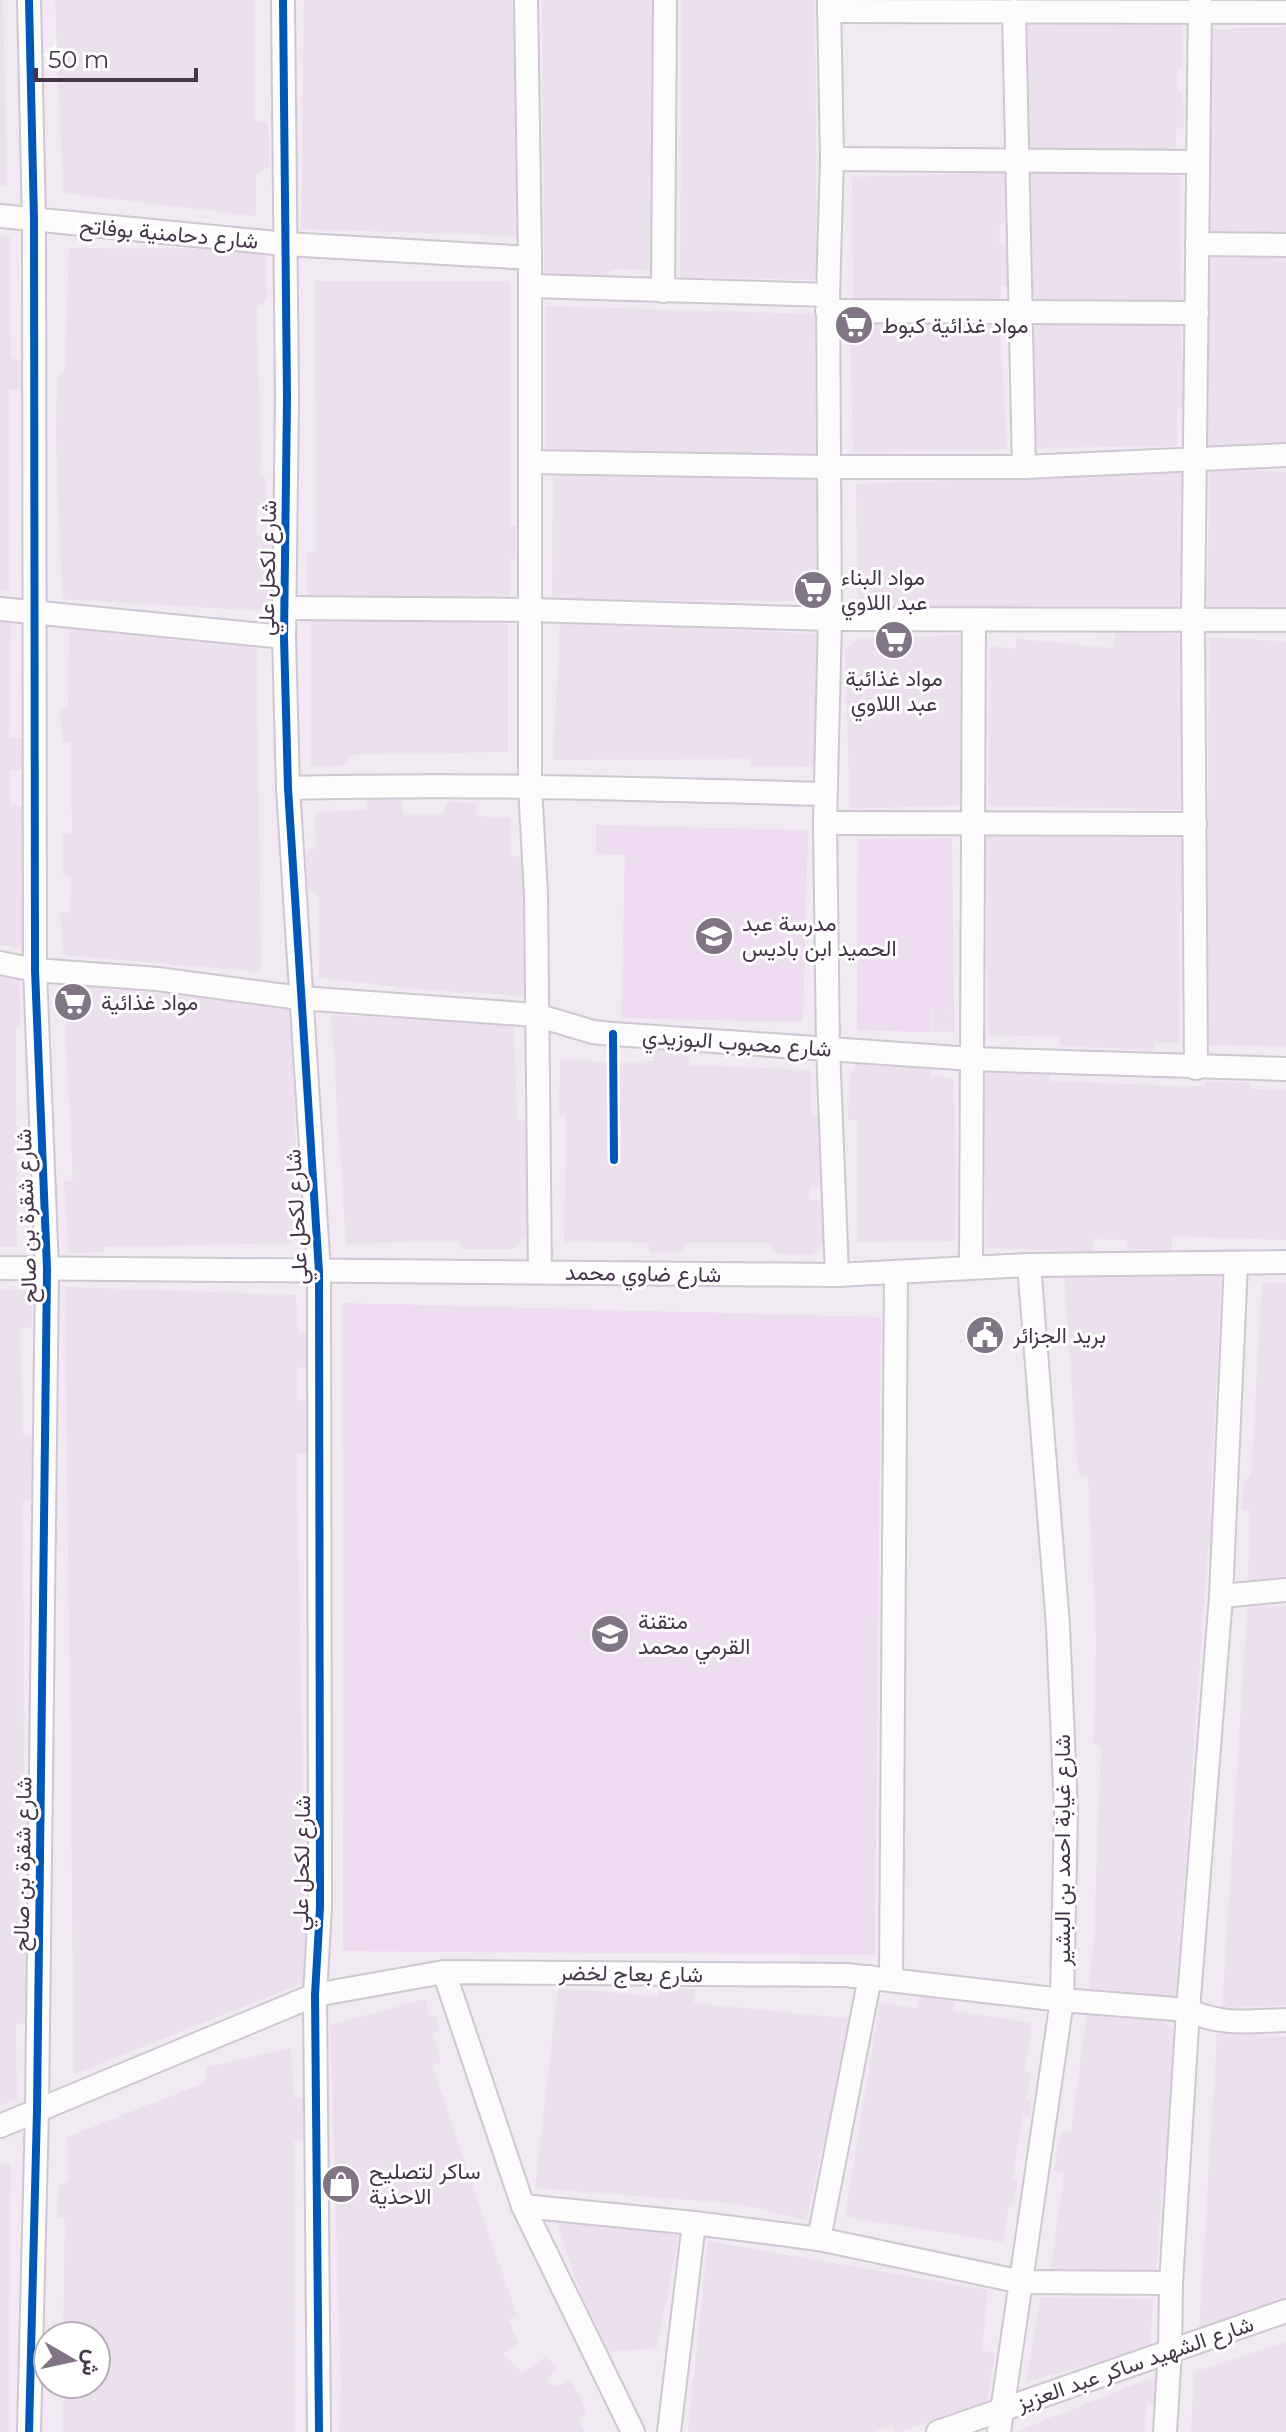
<svg xmlns="http://www.w3.org/2000/svg" width="1286" height="2432" font-family="Montserrat,Vazirmatn,sans-serif">
<style>
.residential{fill:#ecdfee}
.education{fill:#eedcf0}
.lines{fill:none;stroke-linecap:round;stroke-linejoin:round}
.minor-casing{stroke:#cfc7d1;stroke-width:26}
.minor{stroke:#fdfcfd;stroke-width:22}
.cycleway-casing{stroke:#fff;stroke-width:13}
.cycleway{stroke:#0057b8;stroke-width:8}
.labels{text-anchor:middle;stroke-width:6;stroke-linejoin:round;paint-order:stroke}
.street-label{font-size:22px;fill:#453549;stroke:#fff}
.poi-label{font-size:22px;fill:#453549;stroke:#fff;text-anchor:start}
</style>
<rect width="100%" height="100%" fill="#f1eaf2"/>
<!-- residential -->
<g class="residential">
<path d="M0 0H3L7 185H0Z"/>
<path d="M55 0H255V121L268 124 270 167 256 173V216L63 193Z"/>
<path d="M304 0H515L521 236 301 229Z"/>
<path d="M542 0H652L656 270 611 269 604 278 544 276Z"/>
<path d="M682 0H815L817 280 680 277Z"/>
<path d="M1028 19 1183 24 1182 68 1177 70V92H1183L1184 127 1176 130V155L1028 153Z"/>
<path d="M1286 27V236L1205 235 1210 29Z"/>
<path d="M1027 168 1180 172 1181 301 1031 303Z"/>
<path d="M1006 172 1009 221 1000 224 999 243H1010L1012 286H1001L1000 300 853 302 852 177Z"/>
<path d="M0 236 10 237 11 358 25 360 26 389H9L10 591 0 590Z"/>
<path d="M69 248 266 249 267 301 257 307 261 455 260 474 266 479 267 504 257 505V534L277 543 275 612 62 599 56 435 57 378 65 368Z"/>
<path d="M1209 255H1286V447L1205 449Z"/>
<path d="M315 281H510V526H521V559H510V596L307 597V552L316 551Z"/>
<path d="M545 306 815 314 816 461 546 455Z"/>
<path d="M850 319H1000L1007 450 853 453Z"/>
<path d="M1035 319 1180 321 1183 373 1188 376 1189 404 1177 409V446L1031 448Z"/>
<path d="M1210 469 1286 472V608H1207Z"/>
<path d="M1184 471 1183 611 858 609 856 484Z"/>
<path d="M553 472 818 473 817 601 552 600Z"/>
<path d="M311 617 508 621V752L348 755 347 765 311 767Z"/>
<path d="M0 618 11 619 10 737 22 739V770H10L11 806 26 807V948L0 945Z"/>
<path d="M69 621 257 645 261 972 63 955 60 913 69 912 71 876 63 875V834L72 833 70 742H62L60 709 68 708Z"/>
<path d="M560 621 818 634 819 760H815L814 767 751 766 750 759 553 760Z"/>
<path d="M1116 629 1185 635V809L988 806 990 646 1016 649V639L1113 648Z"/>
<path d="M963 635 964 687 960 688 964 805 850 809 845 651 860 638Z"/>
<path d="M1209 638 1286 641V1046L1207 1045Z"/>
<path d="M368 799 402 800 403 815 444 814 446 802 477 803 476 816 511 818V856L522 857 527 996 427 990 319 978 318 893 308 892 306 849H316L315 812 366 810Z"/>
<path d="M986 833 1185 837V911L1180 912V1043H1154V1050L1060 1046 1059 1037 988 1035Z"/>
<path d="M0 977 20 980V1027H16L17 1247H0Z"/>
<path d="M63 984 291 1008 296 1154 292 1156 293 1179 299 1180V1203H292L294 1243 104 1247V1252L69 1253 64 1182 73 1180Z"/>
<path d="M932 1010 955 1011 954 1032 931 1031Z"/>
<path d="M331 1015 514 1024 517 1120 526 1121V1236L514 1249H461L460 1241 346 1244Z"/>
<path d="M653 1049 688 1051 689 1065 811 1070V1116L822 1117V1186L810 1185V1199L823 1201V1245L812 1255 773 1253 771 1243H684V1253L650 1252 648 1243 564 1242 566 1115H559L560 1059 608 1062 611 1165H617V1063L653 1061Z"/>
<path d="M856 1063 897 1065V1067L930 1069V1076L953 1078 956 1140V1241L857 1243 858 1120H848L850 1076Z"/>
<path d="M983 1065 1049 1067 1050 1081 1206 1087V1081L1250 1083 1251 1089 1286 1090V1240L1172 1236V1250L1127 1249 1126 1240 1093 1239V1252L987 1248Z"/>
<path d="M1222 1272 1210 1513 1219 1514 1217 1547H1208L1176 1997 1089 1991 1094 1934 1101 1747 1093 1744 1096 1640 1088 1476 1078 1474 1064 1275Z"/>
<path d="M1262 1283H1286V1580L1248 1583 1250 1511 1242 1510 1244 1479 1251 1478Z"/>
<path d="M65 1287 296 1295 298 1332 309 1333V1367L298 1368V1400L309 1401 307 1453H297L306 1982 74 2074Z"/>
<path d="M0 1290H32V1327L20 1328 23 1436 34 1437 35 1500 23 1501 24 1780 33 1782 32 1829 20 1830 19 1903 32 1913 29 2023 16 2024 17 2099 0 2105Z"/>
<path d="M1286 1605V2005L1222 2008 1247 1608Z"/>
<path d="M661 1985 695 1990 694 2003 853 2019 806 2220 739 2204 535 2188 558 1987 658 1997Z"/>
<path d="M919 1995 954 2000 953 2011 1032 2023 1025 2072 1031 2074 1026 2099 1031 2100 1029 2116 1023 2115 1013 2178 1018 2179 1014 2204H1009L1003 2242 845 2217 880 2003 917 2008Z"/>
<path d="M426 1999 429 2015 436 2017 440 2032 433 2034 441 2062 432 2065 517 2316 508 2320 519 2344 503 2353 522 2373 547 2356 558 2369 547 2379 555 2387 571 2380 588 2413 578 2419 585 2432H339L341 2388 330 2025Z"/>
<path d="M1087 2011 1157 2017 1178 2031 1165 2165H1169L1166 2189H1162L1156 2272 1050 2274 1064 2173 1054 2171 1061 2131 1071 2132Z"/>
<path d="M1217 2034 1286 2036V2304L1199 2331Z"/>
<path d="M291 2048 294 2097H304L303 2138 294 2141 295 2432H62L63 2384H96V2336H63L65 2219 57 2218 59 2184 69 2182 67 2137 204 2083 207 2067Z"/>
<path d="M11 2162 9 2432H0V2166Z"/>
<path d="M567 2218 679 2235 657 2348 601 2352 557 2224Z"/>
<path d="M708 2241 988 2290 982 2350 995 2353 987 2403 900 2432H895L893 2425 873 2432H688Z"/>
<path d="M1040 2297 1153 2299 1150 2348 1026 2382Z"/>
<path d="M1286 2342V2432H1191L1194 2372Z"/>
<path d="M1158 2378V2403H1147L1145 2432H1015L1148 2379Z"/>
</g>
<!-- education -->
<g class="education">
<path d="M596 825 808 830 803 1022 621 1018 625 855 596 854Z"/>
<path d="M952 838 954 1010H931L930 1032 857 1030 858 839Z"/>
<path d="M342 1303 881 1317 875 1955 343 1951Z"/>
</g>
<g class="lines">
<!-- minor casing -->
<g class="minor-casing">
<g id="minor">
<path d="M283 0 287 398 284 637 288 788 319 1272 320 1907 315 1995 319 2432"/>
<path d="M526 0 530 258V786L536 895 540 1272"/>
<path d="M829 0 832 159 828 295 830 619 825 823 828 1047 837 1275"/>
<path d="M829 11 1286 12"/>
<path d="M1014 11 1024 467"/>
<path d="M832 159 1198 162"/>
<path d="M0 216 286 244 530 258"/>
<path d="M1197 244 1286 245"/>
<path d="M530 286 828 295"/>
<path d="M663 291 665 0"/>
<path d="M827 311 1197 313"/>
<path d="M530 462 829 467H1024L1286 455"/>
<path d="M284 608 531 610 830 619 1286 620"/>
<path d="M0 609 284 637"/>
<path d="M288 788C467 783 646 789 825 794"/>
<path d="M825 823 1195 824"/>
<path d="M0 963 35 970 157 979 300 998 536 1015 593 1032 613 1034 972 1059 1286 1069"/>
<path d="M1196 1068 1193 620 1200 0"/>
<path d="M0 1268 837 1275 1029 1265 1286 1262"/>
<path d="M971 1268 974 620"/>
<path d="M1221 1596 1286 1590"/>
<path d="M444 1972 523 2206 633 2432"/>
<path d="M891 1979 896 1272"/>
<path d="M0 2126 315 1995 444 1972 846 1975 1062 2000 1188 2010C1221 2026 1250 2021 1286 2020"/>
<path d="M523 2206 694 2223 819 2239 1022 2282 1171 2283"/>
<path d="M819 2239 870 1977"/>
<path d="M29 2432 37 2110 47 1269 35 970 34 220 29 0"/>
<path d="M669 2432 694 2223"/>
<path d="M938 2432 1286 2311"/>
<path d="M999 2432 1062 2000 1066 1811 1058 1626 1029 1265"/>
<path d="M1165 2432 1170 2351 1171 2283 1188 2010 1221 1596 1236 1263"/>
</g>
</g>
<!-- minor -->
<use href="#minor" class="minor"/>
<!-- cycleway casing -->
<g class="cycleway-casing">
<g id="cycleway">
<path d="M283 0 287 398 284 637 288 788 319 1272 320 1907 315 1995 319 2432"/>
<path d="M613 1034 614 1160"/>
<path d="M29 2432 37 2110 47 1269 35 970 34 220 29 0"/>
</g>
</g>
<!-- cycleway -->
<use href="#cycleway" class="cycleway"/>
</g>
<!-- icons -->
<defs>
<g id="supermarket-disc" transform="scale(2)"><circle r="9.5" fill="#817484" stroke="#fff"/><path d="M-6-5.5h2.5l.6 2H6L4.5 2H-2.5L-4.4-4H-6ZM-1.5 3.2a1.3 1.3 0 1 0 .1 0ZM3 3.2a1.3 1.3 0 1 0 .1 0Z" fill="#fff"/></g>
<g id="school-disc" transform="scale(2)"><circle r="9.5" fill="#817484" stroke="#fff"/><path d="M0-5L7-2L0 1L-7-2ZM-4 1L0 2.5L4 1V4Q0 6-4 4Z" fill="#fff"/></g>
<g id="civic-disc" transform="scale(2)"><circle r="9.5" fill="#817484" stroke="#fff"/><path d="M-.6-6.5H3V-4.5H.6V-3L4-1V1h2V6H-6V1h2V-1L-.6-3ZM-1.2 2.5V6h2.4V2.5Z" fill="#fff"/></g>
<g id="shop-disc" transform="scale(2)"><circle r="9.5" fill="#817484" stroke="#fff"/><path d="M-5-2.5h2.3a2.7 3.5 0 0 1 5.4 0H5L5.5 6h-11ZM-1.5-2.5h3a1.5 2.3 0 0 0-3 0Z" fill="#fff"/></g>
</defs>
<g fill-rule="evenodd">
<use href="#supermarket-disc" x="854" y="325"/>
<use href="#supermarket-disc" x="813" y="590"/>
<use href="#supermarket-disc" x="894" y="640"/>
<use href="#school-disc" x="714" y="936"/>
<use href="#supermarket-disc" x="73" y="1002"/>
<use href="#civic-disc" x="985" y="1335"/>
<use href="#school-disc" x="610" y="1634"/>
<use href="#shop-disc" x="341" y="2184"/>
</g>
<g class="labels">
<!-- street labels -->
<g class="street-label">
<text transform="translate(169 233) rotate(5)" y="8">شارع دحامنية بوفاتح</text>
<text transform="translate(267 568) rotate(-89)" y="8">شارع لكحل علي</text>
<text transform="translate(737 1042) rotate(4)" y="8">شارع محبوب البوزيدي</text>
<text transform="translate(26 1216) rotate(-92)" y="8">شارع شقرة بن صالح</text>
<text transform="translate(296 1217) rotate(-93)" y="8">شارع لكحل علي</text>
<text transform="translate(643 1273) rotate(1)" y="8">شارع ضاوي محمد</text>
<text transform="translate(1062 1850) rotate(-90)" y="8">شارع غيابة احمد بن البشير</text>
<text transform="translate(301 1863) rotate(-89)" y="8">شارع لكحل علي</text>
<text transform="translate(22 1864) rotate(-89)" y="8">شارع شقرة بن صالح</text>
<text transform="translate(631 1973) rotate(1)" y="8">شارع بعاج لخضر</text>
<text transform="translate(1135 2363) rotate(-19)" y="8">شارع الشهيد ساكر عبد العزيز</text>
</g>
<!-- poi labels -->
<g class="poi-label">
<text x="882" y="333">مواد غذائية كبوط</text>
<text x="841" y="585">مواد البناء<tspan x="841" dy="25">عبد اللاوي</tspan></text>
<text x="894" y="686" text-anchor="middle">مواد غذائية<tspan x="894" dy="25">عبد اللاوي</tspan></text>
<text x="742" y="931">مدرسة عبد<tspan x="742" dy="25">الحميد ابن باديس</tspan></text>
<text x="101" y="1010">مواد غذائية</text>
<text x="1013" y="1343">بريد الجزائر</text>
<text x="638" y="1629">متقنة<tspan x="638" dy="25">القرمي محمد</tspan></text>
<text x="369" y="2179">ساكر لتصليح<tspan x="369" dy="25">الاحذية</tspan></text>
</g>
</g>
<!-- north arrow -->
<g transform="translate(72 2360) rotate(99)"><circle r="38" fill="#ffffff" stroke="#b5aeb6" stroke-width="2"/>
<path d="M0-6L14 30L0 20L-14 30Z" fill="#817484"/>
<text y="-12" font-size="22" font-weight="bold" text-anchor="middle" fill="#453549">ش</text>
</g>
<!-- scale -->
<path d="M36 68v12h160v-12" fill="none" stroke="#453549" stroke-width="4"/>
<text x="48" y="68" font-size="24" fill="#453549" stroke="#ffffff" stroke-width="6" paint-order="stroke">50 m</text>
</svg>
